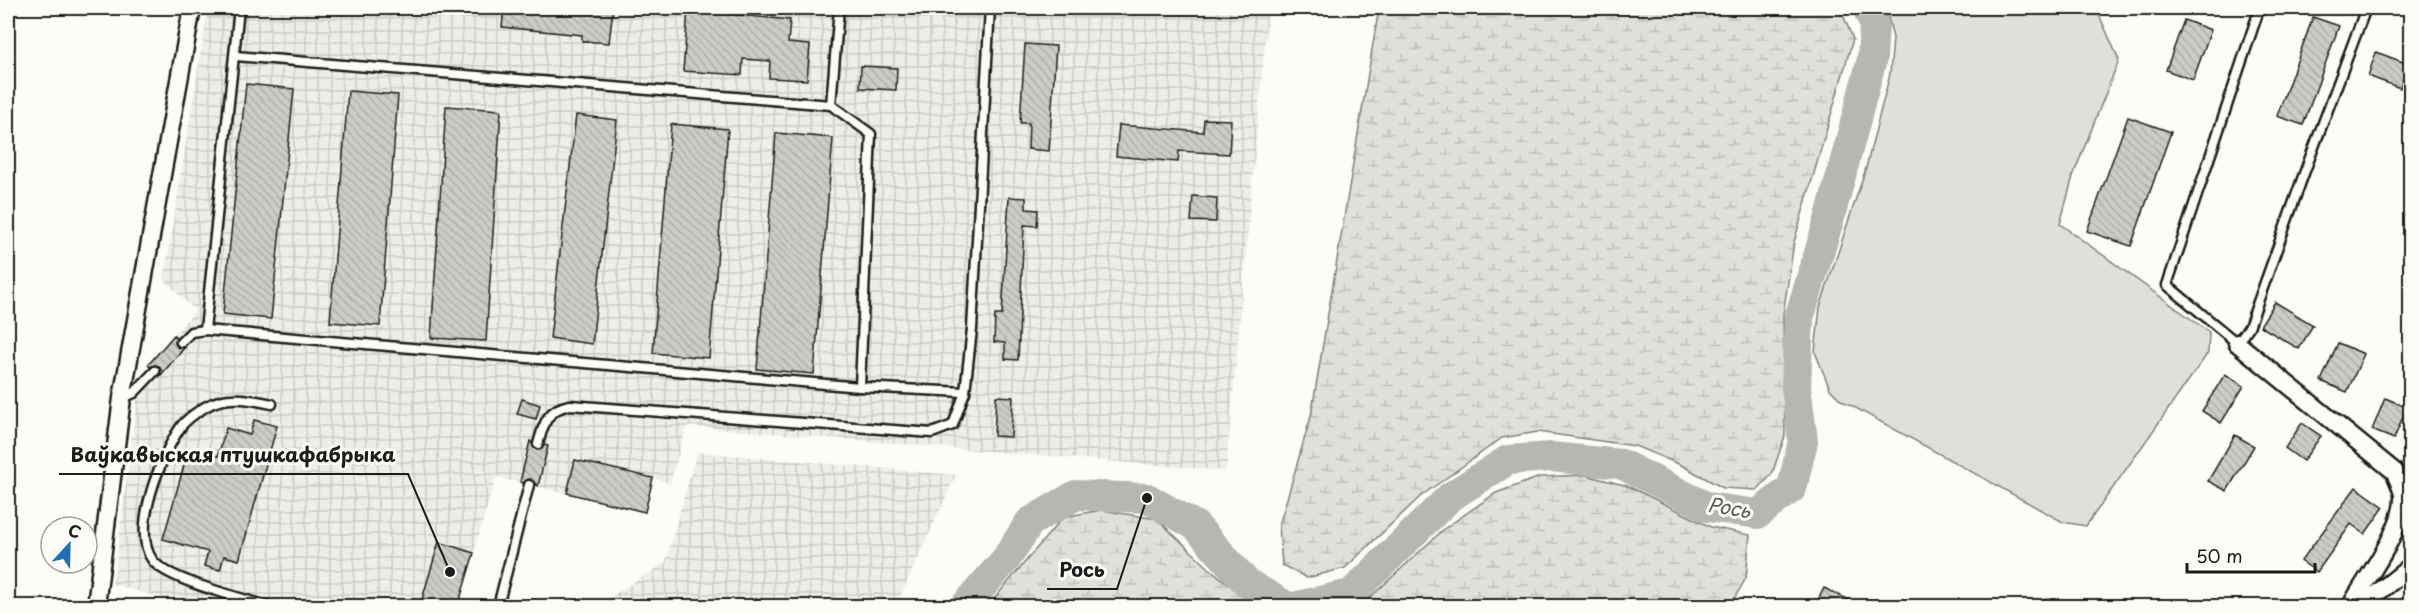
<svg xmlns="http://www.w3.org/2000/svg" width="2418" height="614" font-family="'Playpen Sans',sans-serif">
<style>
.industrial{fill:url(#industrial-grid)}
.green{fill:#e0dfdb;stroke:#7e7e7c;stroke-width:1.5}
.wetland{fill:url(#wetland-marsh);stroke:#7e7e7c;stroke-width:1.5}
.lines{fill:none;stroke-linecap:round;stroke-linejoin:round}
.river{stroke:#b7b6b2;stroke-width:30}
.building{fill:url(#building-back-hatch);stroke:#1c1c1c;stroke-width:1.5}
.lane-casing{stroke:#1c1c1c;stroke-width:13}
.street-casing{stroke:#1c1c1c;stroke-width:21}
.lane{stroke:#fdfcf7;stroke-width:8}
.street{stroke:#fdfcf7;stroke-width:16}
.labels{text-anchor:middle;stroke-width:6;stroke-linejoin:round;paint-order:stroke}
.water-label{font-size:20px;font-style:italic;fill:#5a5a58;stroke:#fdfcf7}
.leader{fill:none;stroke:#1c1c1c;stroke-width:2}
.callout-dot{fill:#1c1c1c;stroke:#fdfcf7;stroke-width:2}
.callout-label{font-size:20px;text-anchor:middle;font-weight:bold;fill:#1c1c1c;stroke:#fdfcf7;stroke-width:6;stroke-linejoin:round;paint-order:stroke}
</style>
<defs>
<pattern id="industrial-grid" width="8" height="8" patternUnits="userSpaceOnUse" patternTransform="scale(1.5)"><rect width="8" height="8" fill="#eeede9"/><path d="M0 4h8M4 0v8" fill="none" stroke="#cccbc7"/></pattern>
<pattern id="wetland-marsh" width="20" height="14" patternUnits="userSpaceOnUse" patternTransform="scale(1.5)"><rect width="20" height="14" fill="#e0dfdb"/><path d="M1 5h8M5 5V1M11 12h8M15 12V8" fill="none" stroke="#c0bfbb"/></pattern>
<pattern id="building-back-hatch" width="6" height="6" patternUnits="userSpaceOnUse" patternTransform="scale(1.5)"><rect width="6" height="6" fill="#cccbc8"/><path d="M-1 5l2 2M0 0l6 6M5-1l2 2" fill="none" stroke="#afaeab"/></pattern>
</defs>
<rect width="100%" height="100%" fill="#fdfcf7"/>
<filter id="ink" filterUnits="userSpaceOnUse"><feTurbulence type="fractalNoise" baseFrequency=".0167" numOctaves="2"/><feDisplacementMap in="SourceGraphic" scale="12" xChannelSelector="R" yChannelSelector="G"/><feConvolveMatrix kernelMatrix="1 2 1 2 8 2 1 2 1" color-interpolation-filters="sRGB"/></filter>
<g filter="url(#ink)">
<!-- industrial -->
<g class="industrial">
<path d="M208 8H1268L1226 471 687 426 670 483 653 478 645 512 496 477 458 606H190L113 584 137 400 160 376 148 365 195 311 164 279Z"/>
<path d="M697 452 956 475 896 606H596L665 563Z"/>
</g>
<!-- green -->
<path class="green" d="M1886 8H2096L2119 60 2073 176 2060 224 2209 332 2208 353 2086 526 2063 522 1841 400 1830 389 1815 352 1820 307 1866 168 1890 74 1893 38Z"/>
<!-- wetland -->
<g class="wetland">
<path d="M1379 8H1840L1853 39 1794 242 1783 315 1785 436 1772 474 1757 490 1723 488 1681 465 1635 446 1538 432 1502 438 1421 496 1345 568 1307 578 1282 565 1279 526 1311 416Z"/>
<path d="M1585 475 1628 486 1711 527 1750 535 1746 578 1730 606H1361L1445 528 1496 493 1540 477Z"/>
<path d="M1101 510 1157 519 1209 568 1255 606H988L1063 517Z"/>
</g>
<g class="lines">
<!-- river -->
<g class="river">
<path d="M965 606 1006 559 1030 522 1076 495 1147 498 1196 526 1247 583 1286 606"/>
<path d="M1298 606 1351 594 1450 497 1508 460 1551 457 1621 464 1707 507 1758 514 1792 488 1803 441 1796 387 1799 318 1830 217 1872 59 1874 24 1867 8"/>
</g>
</g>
<!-- building -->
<g class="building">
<path d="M504 8H613L609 43 582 41V35L502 27Z"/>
<path d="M688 10 790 20 788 43 810 45 807 80 769 78 770 61 743 59 742 75 683 71Z"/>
<path d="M2313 17 2339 26 2303 125 2277 116Z"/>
<path d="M2184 20 2211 30 2193 80 2166 70Z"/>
<path d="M1025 44 1056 46 1049 151 1028 149 1029 123H1020Z"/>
<path d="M2376 52 2408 64 2400 88 2368 76Z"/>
<path d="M861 66 897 68 896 90 860 88Z"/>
<path d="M246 84 294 89 271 319 223 314Z"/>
<path d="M348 91 398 95 380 326 330 322Z"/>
<path d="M446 106 501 110 486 341 431 338Z"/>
<path d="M576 115 617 120 592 344 550 338Z"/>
<path d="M2128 117 2171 132 2131 246 2087 231Z"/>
<path d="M1204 119 1231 120 1229 154 1179 151 1178 162 1116 156 1119 125 1203 132Z"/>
<path d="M671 124 728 129 709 358 653 353Z"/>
<path d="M776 133 833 138 814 374 757 369Z"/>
<path d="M1193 196 1217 198 1216 222 1191 221Z"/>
<path d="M1009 197 1026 198V209L1038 210 1037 226 1024 225 1018 360 1005 359V343L994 342 995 315H1002Z"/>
<path d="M2275 302 2313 325 2299 349 2260 326Z"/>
<path d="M174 335 176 338 175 343 177 347 182 348 186 346 160 376 161 370 159 366 154 365 150 367 148 365Z"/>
<path d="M2338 343 2364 354 2347 392 2321 381Z"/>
<path d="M2225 374 2244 386 2221 423 2202 411Z"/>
<path d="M996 396 1013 397 1011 437 994 436Z"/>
<path d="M2385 398 2407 407 2394 439 2372 430Z"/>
<path d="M522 399 540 405 536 419 517 414Z"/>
<path d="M254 420 277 426 239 560 224 556 220 570 204 566 208 552 163 539 189 448 218 456 226 428 250 435Z"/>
<path d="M2302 423 2321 436 2303 461 2285 448Z"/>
<path d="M2235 435 2254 446 2227 491 2208 481Z"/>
<path d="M530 441 537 450 542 449 544 445 548 446 538 486 530 479 523 483 520 482Z"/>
<path d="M575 460 653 478 645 512 567 493Z"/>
<path d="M2356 487 2384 507 2365 534 2351 524 2317 572 2301 561Z"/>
<path d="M439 542 474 553 458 606H420Z"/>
<path d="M1824 588 1861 606H1815Z"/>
</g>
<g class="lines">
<!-- lane casing -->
<g class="lane-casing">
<g id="lane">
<path d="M2262 8 2258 13 2167 285 2237 343 2249 327 2302 179 2366 8"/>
<path d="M235 56 831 105 839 8"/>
<path d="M831 105 871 134 860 387"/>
<path d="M205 330 239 8"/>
<path d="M181 342 191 332 205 330 860 387 965 392"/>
<path d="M123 398 134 393 155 371"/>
<path d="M538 444C544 423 547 409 570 405L932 433 953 425 965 392 972 329 990 8"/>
<path d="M267 606C242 598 168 580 153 561 130 530 161 456 180 428 185 420 197 412 205 407 226 394 249 399 272 404"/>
<path d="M498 606 529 485"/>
</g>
</g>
<!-- street casing -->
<g class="street-casing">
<g id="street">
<path d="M2237 343 2395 472C2397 479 2402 488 2403 495 2405 527 2369 574 2353 602V606"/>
<path d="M96 606 122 398 192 8"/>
<path d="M2361 606 2410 567"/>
</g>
</g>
<!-- lane -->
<use href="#lane" class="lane"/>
<!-- street -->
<use href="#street" class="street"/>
</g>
</g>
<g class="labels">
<!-- water labels -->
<g class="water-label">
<text transform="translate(1729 508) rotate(9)" y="7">Рось</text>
</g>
</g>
<!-- callouts -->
<path class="leader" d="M450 572L408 474H59M1147 498L1117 589H1047"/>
<g class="callout-dot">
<circle cx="450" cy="572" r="6"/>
<circle cx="1147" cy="498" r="6"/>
</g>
<g class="callout-label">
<text x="233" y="462">Ваўкавыская птушкафабрыка</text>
<text x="1082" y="577">Рось</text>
</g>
<!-- margin -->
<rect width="2418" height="614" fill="none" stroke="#fdfcf7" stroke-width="30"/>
<rect x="15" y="15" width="2388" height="584" fill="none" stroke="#1c1c1c" stroke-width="2" filter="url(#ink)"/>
<!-- north arrow -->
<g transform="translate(69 545) rotate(22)"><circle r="28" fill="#fdfcf7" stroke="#a3a29f" stroke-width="1.5"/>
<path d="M0-4.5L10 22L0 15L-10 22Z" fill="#1f6fb2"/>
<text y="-9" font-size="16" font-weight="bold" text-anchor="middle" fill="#1c1c1c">С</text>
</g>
<!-- scale -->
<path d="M2187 563v9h128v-9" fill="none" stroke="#1c1c1c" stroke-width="3"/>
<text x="2196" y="563" font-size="18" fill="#1c1c1c" stroke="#fdfcf7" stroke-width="4.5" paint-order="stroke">50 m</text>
</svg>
